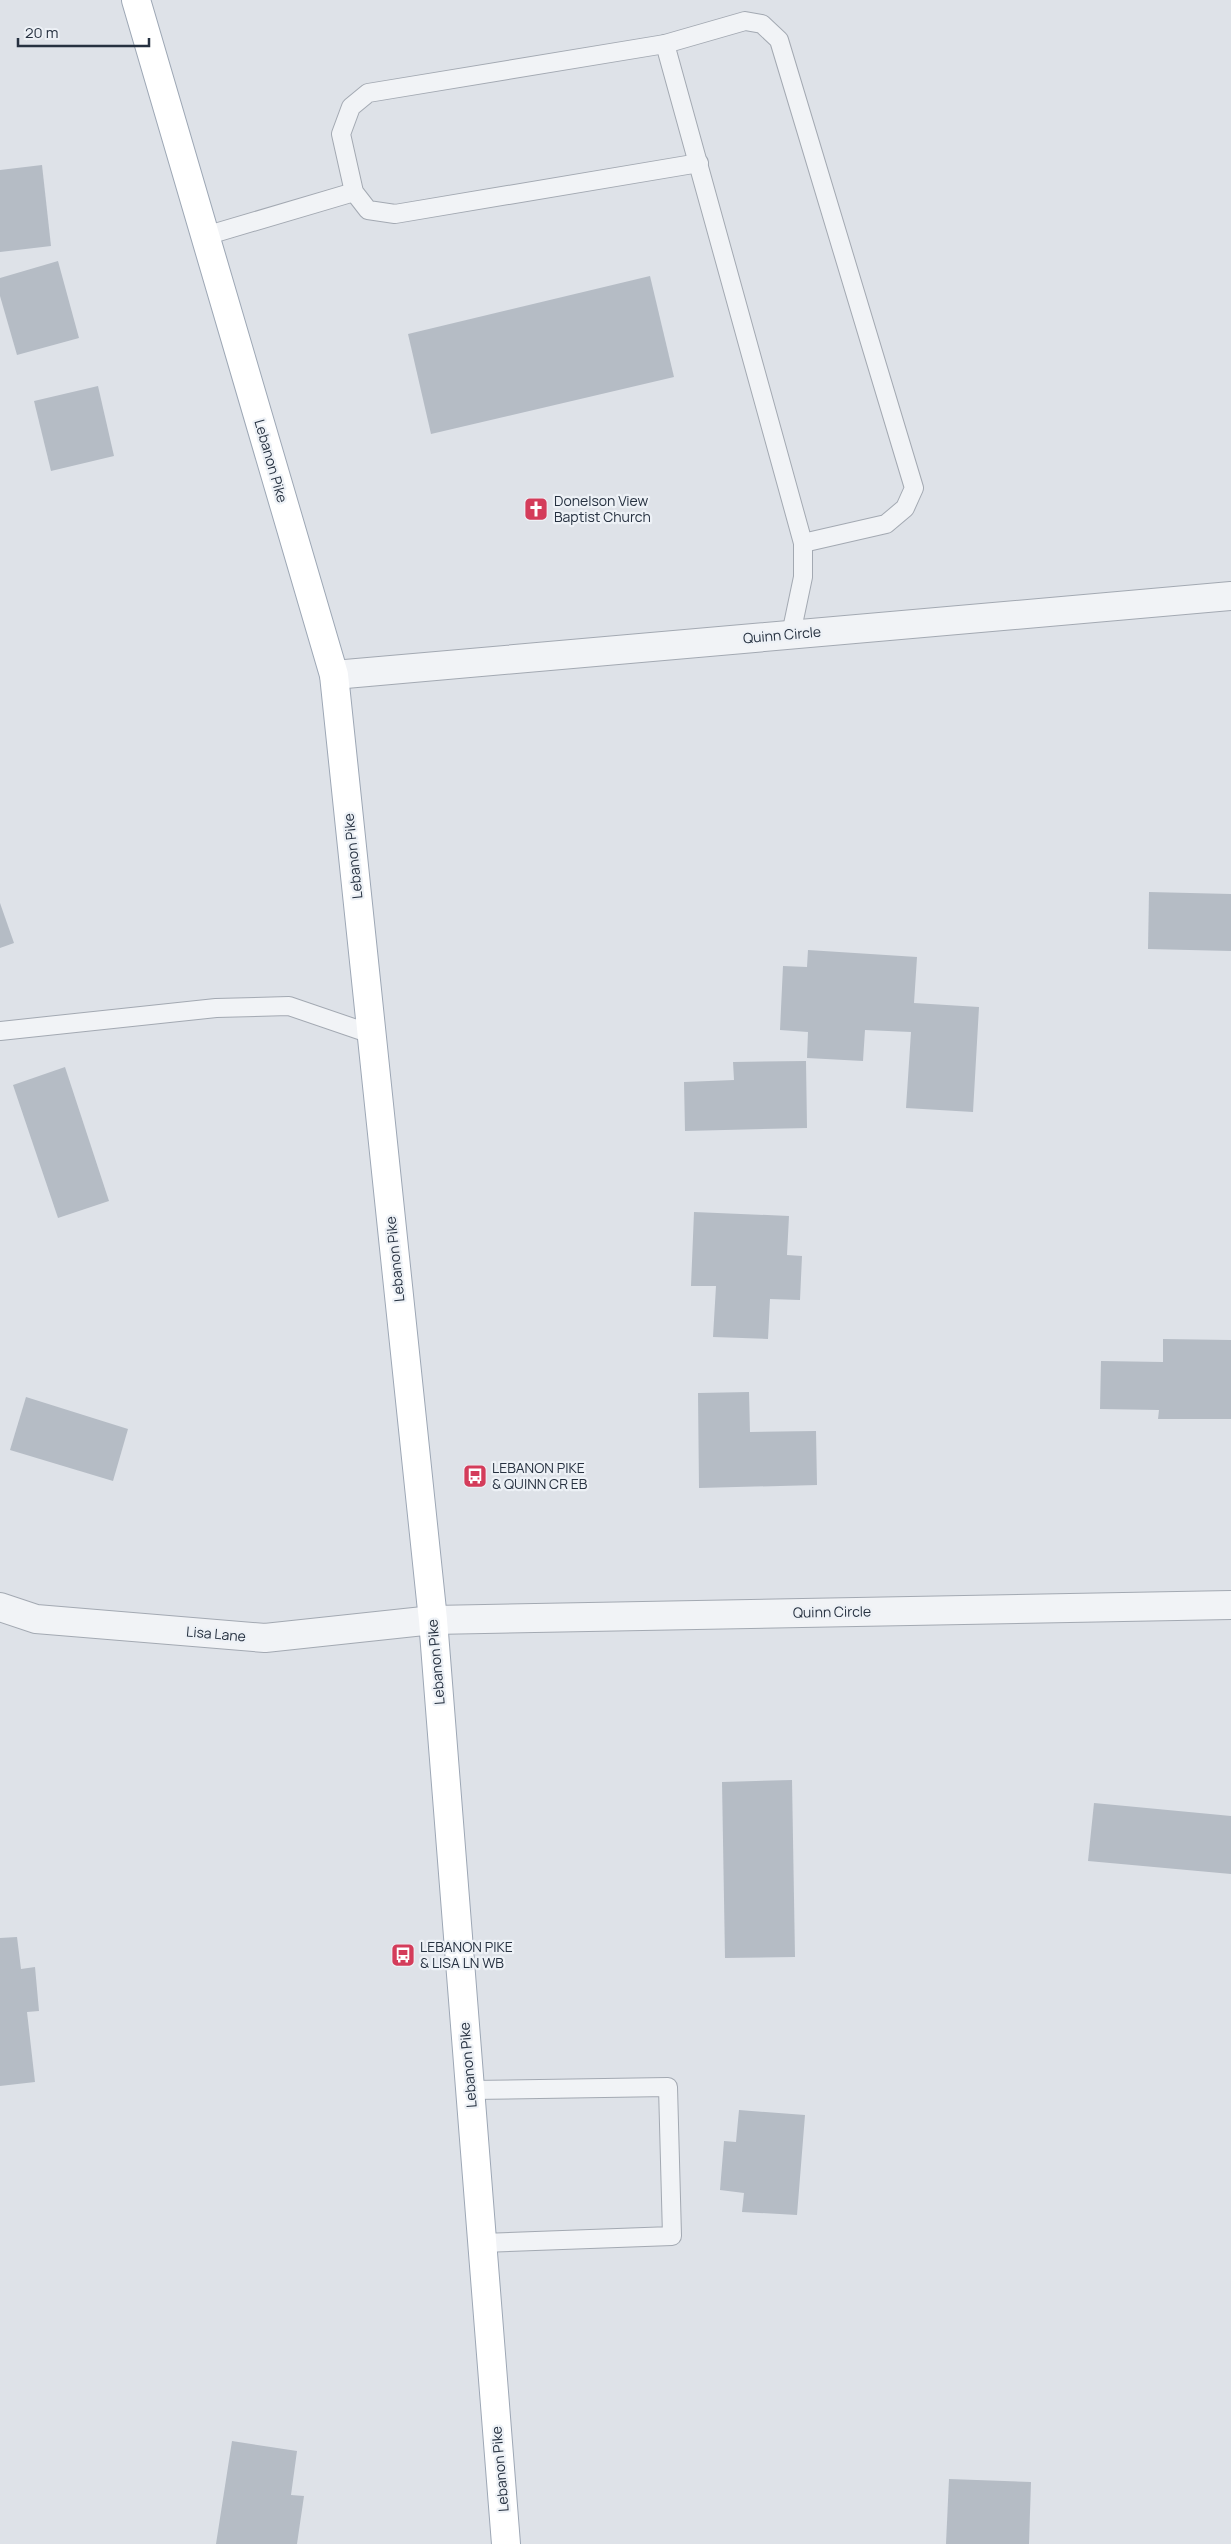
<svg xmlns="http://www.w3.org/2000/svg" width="1231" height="2544" font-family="Manrope,sans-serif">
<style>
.building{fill:#b5bcc5}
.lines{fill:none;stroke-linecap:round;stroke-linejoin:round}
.lane-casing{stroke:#a3a9b2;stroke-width:20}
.street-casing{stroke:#a3a9b2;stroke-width:30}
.primary-casing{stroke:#9da7b5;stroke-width:30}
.lane{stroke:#f1f3f6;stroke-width:18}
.street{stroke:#f1f3f6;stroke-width:28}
.primary{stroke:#fff;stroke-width:28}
.labels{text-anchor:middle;stroke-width:4.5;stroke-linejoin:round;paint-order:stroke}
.street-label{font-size:14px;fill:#263140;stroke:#edf1f6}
.poi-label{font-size:14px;fill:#263140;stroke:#edf1f6;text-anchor:start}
</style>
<rect width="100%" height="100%" fill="#dee2e8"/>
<!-- building -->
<g class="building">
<path d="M42 165 51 246 0 252V170Z"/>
<path d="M58 261 79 338 17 355 0 296V278Z"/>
<path d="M650 276 674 377 431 434 408 334Z"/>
<path d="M98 386 114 456 51 471 34 401Z"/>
<path d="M1149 892 1231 894V951L1148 949Z"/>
<path d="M0 903 14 943 0 948Z"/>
<path d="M808 950 917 957 914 1003 979 1007 973 1112 906 1108 911 1032 865 1030 863 1061 807 1058 808 1032 780 1030 783 966 807 967Z"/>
<path d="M806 1061 807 1128 685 1131 684 1082 734 1080 733 1062Z"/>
<path d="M65 1067 109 1201 58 1218 13 1085Z"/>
<path d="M694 1212 789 1216 787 1255 802 1256 800 1300 770 1299 768 1339 713 1337 716 1286H691Z"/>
<path d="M1163 1339 1231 1340V1419H1158L1159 1410 1100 1409 1101 1361 1163 1362Z"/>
<path d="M749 1392 750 1432 816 1431 817 1485 699 1488 698 1393Z"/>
<path d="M26 1397 128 1429 113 1481 10 1450Z"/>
<path d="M792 1780 795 1957 725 1958 722 1782Z"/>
<path d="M1094 1803 1231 1816V1874L1088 1861Z"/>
<path d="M17 1937 21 1969 35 1967 39 2011 27 2012 35 2082 0 2086V1938Z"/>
<path d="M739 2110 805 2115 797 2215 742 2212 744 2193 720 2190 724 2141 736 2142Z"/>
<path d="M232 2441 297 2451 291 2495 304 2496 297 2544H216Z"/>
<path d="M949 2479 1031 2482 1029 2544H946Z"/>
</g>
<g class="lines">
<!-- lane casing -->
<g class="lane-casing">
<g id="lane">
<path d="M665 44 803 543V577L791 634"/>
<path d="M699 163 395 214 368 210 354 192 341 134 351 107 368 93 665 44 745 21 762 24 779 40 914 488 905 508 886 524 803 543"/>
<path d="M205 236 354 192"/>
<path d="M0 1031 216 1008 289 1006 371 1034"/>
<path d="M470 2090 668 2087 672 2236 482 2243"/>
</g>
</g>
<!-- street casing -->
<g class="street-casing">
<g id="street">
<path d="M334 675 1231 596"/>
<path d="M0 1607 36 1619 265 1638 433 1620 1231 1605"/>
</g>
</g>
<!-- primary casing -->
<g class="primary-casing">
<path id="primary" d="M136 0 334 675 433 1620 506 2544"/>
</g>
<!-- lane -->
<use href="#lane" class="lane"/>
<!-- street -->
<use href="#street" class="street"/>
<!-- primary -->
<use href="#primary" class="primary"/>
</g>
<!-- icons -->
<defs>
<g id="church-square" transform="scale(1.25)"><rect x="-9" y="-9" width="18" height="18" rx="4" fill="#d43c5a" stroke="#edf1f6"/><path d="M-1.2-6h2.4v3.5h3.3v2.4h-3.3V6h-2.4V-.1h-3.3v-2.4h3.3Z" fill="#fff"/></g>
<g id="bus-square" transform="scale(1.25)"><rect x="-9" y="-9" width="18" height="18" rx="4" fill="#d43c5a" stroke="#edf1f6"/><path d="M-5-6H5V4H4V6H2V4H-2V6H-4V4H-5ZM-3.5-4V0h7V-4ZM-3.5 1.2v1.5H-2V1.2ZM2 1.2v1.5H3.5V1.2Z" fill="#fff"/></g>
</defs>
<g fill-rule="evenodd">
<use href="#church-square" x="536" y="509"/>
<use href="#bus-square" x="475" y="1476"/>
<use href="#bus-square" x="403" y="1955"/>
</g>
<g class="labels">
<!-- street labels -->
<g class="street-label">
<text transform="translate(271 461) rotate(74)" y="5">Lebanon Pike</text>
<text transform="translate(782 635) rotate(-5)" y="5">Quinn Circle</text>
<text transform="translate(353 856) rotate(-96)" y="5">Lebanon Pike</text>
<text transform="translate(395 1259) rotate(-96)" y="5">Lebanon Pike</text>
<text transform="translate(832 1612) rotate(-1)" y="5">Quinn Circle</text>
<text transform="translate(216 1634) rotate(5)" y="5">Lisa Lane</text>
<text transform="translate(436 1662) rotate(-95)" y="5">Lebanon Pike</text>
<text transform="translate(468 2065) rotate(-95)" y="5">Lebanon Pike</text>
<text transform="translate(500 2469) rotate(-95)" y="5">Lebanon Pike</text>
</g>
<!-- poi labels -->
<g class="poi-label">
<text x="554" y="506">Donelson View<tspan x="554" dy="16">Baptist Church</tspan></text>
<text x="492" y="1473">LEBANON PIKE<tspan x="492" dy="16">&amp; QUINN CR EB</tspan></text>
<text x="420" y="1952">LEBANON PIKE<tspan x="420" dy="16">&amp; LISA LN WB</tspan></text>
</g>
</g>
<!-- scale -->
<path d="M18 38v8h131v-8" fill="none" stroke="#263140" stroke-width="2.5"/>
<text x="25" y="38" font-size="15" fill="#263140" stroke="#edf1f6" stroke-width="4" paint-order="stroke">20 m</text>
</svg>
